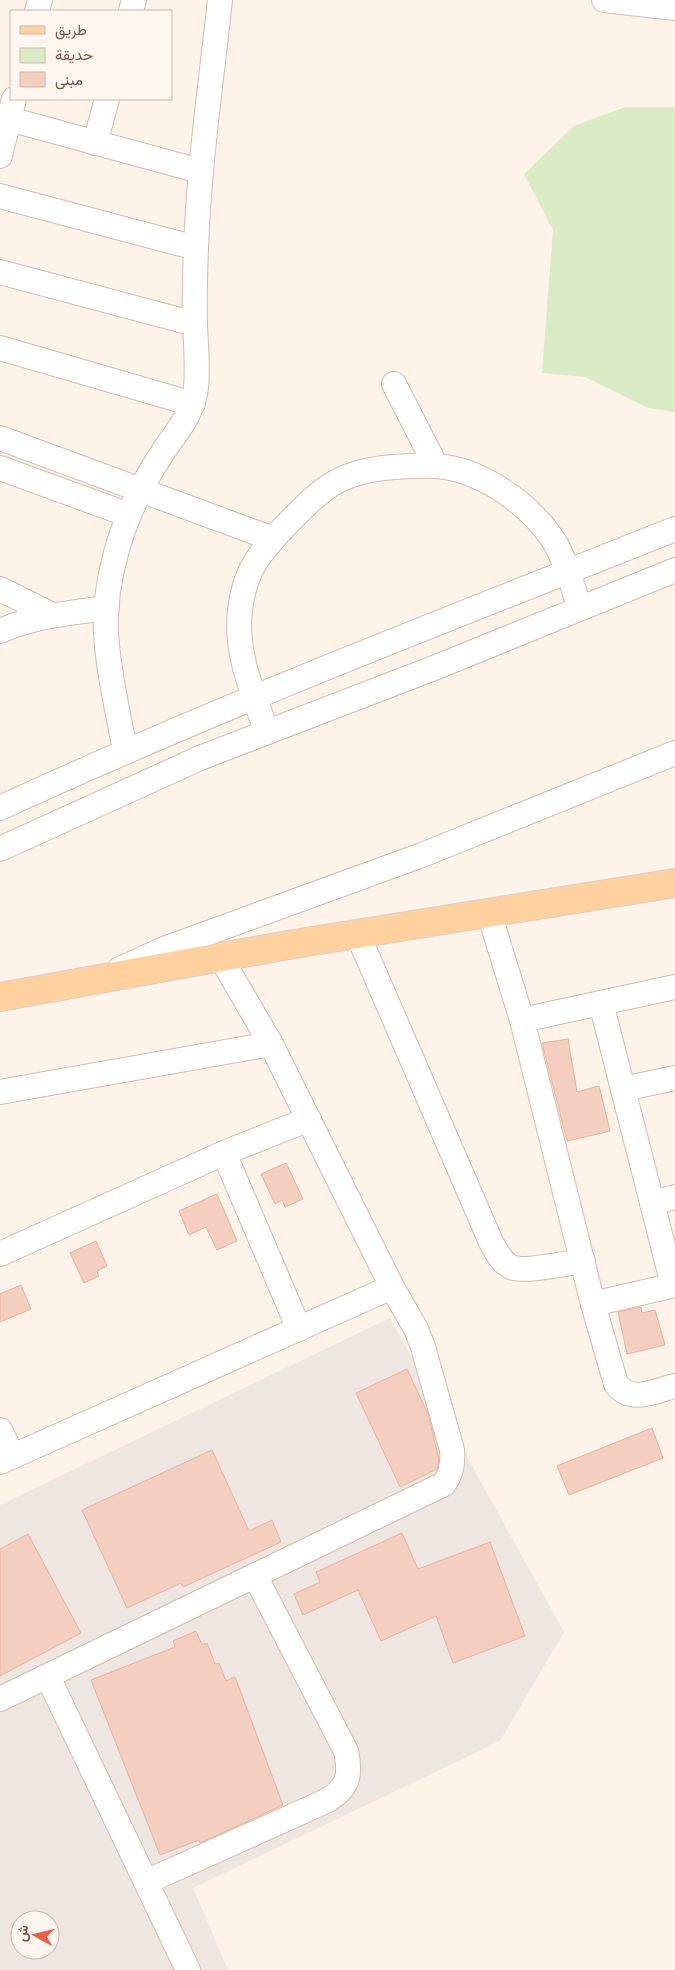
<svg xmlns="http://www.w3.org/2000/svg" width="675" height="1970" font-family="Poppins,Vazirmatn,sans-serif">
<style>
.industrial{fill:#eee6e1;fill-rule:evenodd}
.green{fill:#d9ecc5}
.building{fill:#f4cebe;stroke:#e8b29e}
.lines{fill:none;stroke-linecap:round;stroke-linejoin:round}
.minor-casing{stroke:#d3bcaf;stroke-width:26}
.major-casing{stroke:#d9d0cc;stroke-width:30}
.minor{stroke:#fff;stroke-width:24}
.major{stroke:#fed19e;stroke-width:28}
</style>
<rect width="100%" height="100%" fill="#fdf3e8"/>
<!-- industrial -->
<path class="industrial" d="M390 1318 564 1632 500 1741 193 1888 228 1970H0V1505ZM20 1920H50V1950H20Z"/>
<!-- green -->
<path class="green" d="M625 107H675V412L648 408 585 377 542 373 553 230 524 174 574 126Z"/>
<!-- building -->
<g class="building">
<path d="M568 1039 577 1092 599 1086 610 1131 567 1141 542 1043Z"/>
<path d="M286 1163 303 1199 285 1207 282 1200 275 1204 261 1174Z"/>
<path d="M217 1194 237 1241 217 1250 206 1227 189 1235 179 1211Z"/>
<path d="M96 1241 107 1266 97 1271 99 1276 84 1283 70 1253Z"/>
<path d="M21 1285 31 1309 0 1322V1294Z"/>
<path d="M641 1307 642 1313 655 1310 665 1345 627 1354 618 1312Z"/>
<path d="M407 1369 428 1414 439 1459 437 1469 400 1487 356 1393Z"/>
<path d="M652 1428 663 1458 569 1495 557 1466Z"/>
<path d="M212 1450 249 1531 272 1520 281 1542 183 1587 181 1583 127 1608 82 1510Z"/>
<path d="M402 1533 418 1569 490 1542 525 1636 453 1663 436 1616 381 1641 358 1590 303 1615 294 1594 320 1582 316 1572Z"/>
<path d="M28 1534 81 1633 0 1676V1549Z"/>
<path d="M196 1631 202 1645 207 1643 215 1664 219 1663 226 1681 235 1677 283 1805 200 1843 199 1840 160 1855 91 1680 175 1647 173 1641Z"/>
</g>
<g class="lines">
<!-- minor casing -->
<g class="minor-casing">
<g id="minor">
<path d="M604 0 675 8"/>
<path d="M37 11 40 0"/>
<path d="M131 11 134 0"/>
<path d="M9 119 200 171"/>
<path d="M95 143 107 99"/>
<path d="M0 156 14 99"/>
<path d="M0 196 196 248"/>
<path d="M0 272 195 324"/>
<path d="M0 348 193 404"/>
<path d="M394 384 436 466"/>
<path d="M0 438 273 539"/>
<path d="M0 468 129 515"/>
<path d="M0 589 52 615"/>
<path d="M0 631C34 616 70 613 107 608"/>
<path d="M267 732C253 693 235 654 240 611 244 569 262 550 290 521 307 504 324 486 346 477 362 471 378 468 394 467 408 466 422 465 436 466 480 469 527 502 552 538 564 555 573 588 580 608"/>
<path d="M125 751C118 711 108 672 106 632 104 584 120 527 143 486 150 472 158 459 167 446 181 426 192 414 196 388 198 367 196 346 195 326 194 300 195 274 196 248 199 165 211 83 220 0"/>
<path d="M0 808C221 706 449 619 675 529"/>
<path d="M0 849 200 758 434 668 675 570"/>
<path d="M489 913 522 1020 593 1304 616 1384C631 1404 654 1391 675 1386"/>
<path d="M358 935 491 1242C496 1251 501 1262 511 1267 523 1273 567 1263 583 1261"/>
<path d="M120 969 164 949 422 855 675 753"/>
<path d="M601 1003 673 1285"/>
<path d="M522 1020 675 987"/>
<path d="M623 1089 675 1078"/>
<path d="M0 1092 271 1044"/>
<path d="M224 1153 299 1329"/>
<path d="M652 1203 675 1197"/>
<path d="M0 1254 224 1153 309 1119"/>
<path d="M593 1304 675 1285"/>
<path d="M0 1430 13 1456"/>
<path d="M0 1462 392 1287"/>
<path d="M48 1677 188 1970"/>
<path d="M0 1699 444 1484C452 1474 453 1462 452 1450L423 1347 416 1329 392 1287 271 1044 221 958"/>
<path d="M146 1882 326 1801C349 1788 351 1775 346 1751L255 1576"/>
</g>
</g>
<!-- major casing -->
<g class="major-casing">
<path id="major" d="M0 997 288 945 675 883"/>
</g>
<!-- minor -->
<use href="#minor" class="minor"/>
<!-- major -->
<use href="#major" class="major"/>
</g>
<!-- legend -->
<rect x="10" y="10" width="162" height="90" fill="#fff7ef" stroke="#c9b7ad"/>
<rect x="20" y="26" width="25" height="8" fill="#fed19e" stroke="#c9b7ad"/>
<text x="55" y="35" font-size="15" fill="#79564a">طريق</text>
<rect x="20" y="48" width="25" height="15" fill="#d9ecc5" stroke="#c9b7ad"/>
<text x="55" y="60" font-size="15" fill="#79564a">حديقة</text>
<rect x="20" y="72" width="25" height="15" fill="#f4cebe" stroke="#c9b7ad"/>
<text x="55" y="85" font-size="15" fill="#79564a">مبنى</text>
<!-- north arrow -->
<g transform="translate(35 1935) rotate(278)"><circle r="24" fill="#fff7ef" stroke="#c9b7ad"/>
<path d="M0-4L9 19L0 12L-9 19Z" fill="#ec5d48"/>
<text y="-8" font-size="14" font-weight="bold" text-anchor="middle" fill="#79564a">ش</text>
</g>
</svg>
